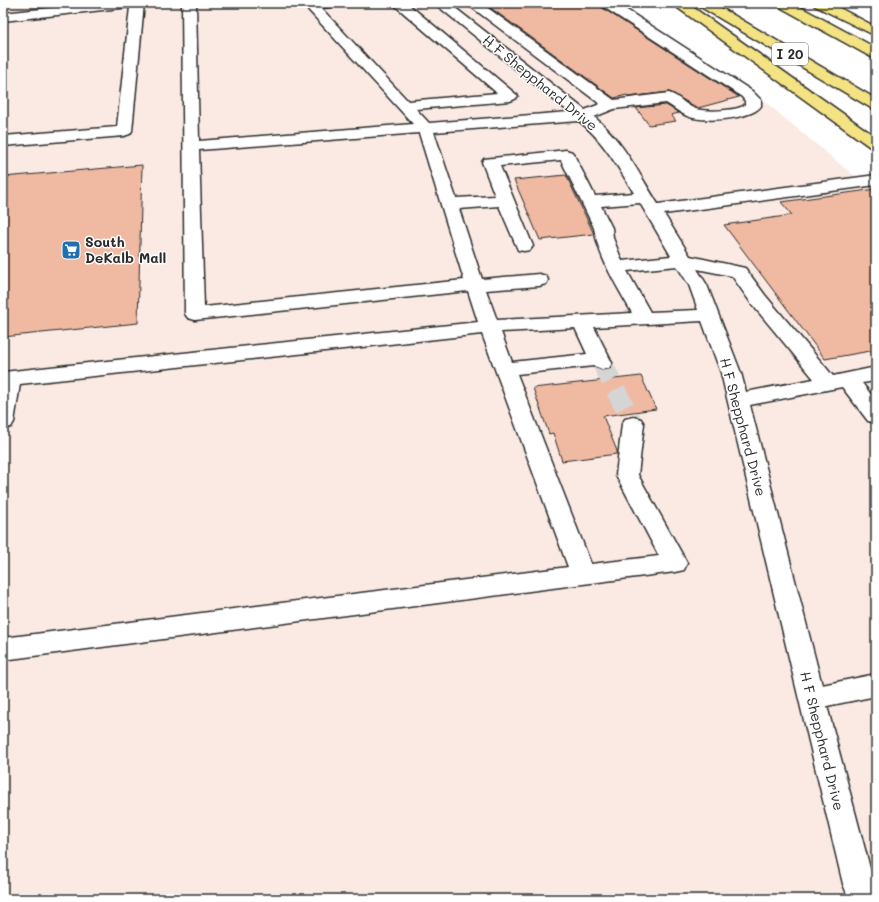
<svg xmlns="http://www.w3.org/2000/svg" width="879" height="902" font-family="Mali,sans-serif">
<style>
.built{fill:#faeae3}
.building{fill:#efb9a2;stroke:#2b2b2b}
.lines{fill:none;stroke-linecap:round;stroke-linejoin:round}
.minor-tunnel{stroke:#d5d5d5;stroke-width:20;stroke-dasharray:20 10;stroke-linecap:butt}
.minor-casing{stroke:#2b2b2b;stroke-width:3}
.highway-casing{stroke:#2b2b2b;stroke-width:3}
.minor{fill:#fff;fill-rule:evenodd}
.highway{fill:#f4e382;fill-rule:evenodd}
.labels{text-anchor:middle;stroke-width:3;stroke-linejoin:round;paint-order:stroke}
.shield{fill:#fff;stroke:#6b6b6b;stroke-width:1}
.shield-label{font-size:13px;font-weight:bold;fill:#2b2b2b}
.street-label{font-size:14px;fill:#2b2b2b;stroke:#fff}
.poi-label{font-size:14px;font-weight:bold;fill:#2b2b2b;stroke:#fff;text-anchor:start}
</style>
<rect width="100%" height="100%" fill="#fff"/>
<filter id="ink" filterUnits="userSpaceOnUse"><feTurbulence type="fractalNoise" baseFrequency=".025" numOctaves="2"/><feDisplacementMap in="SourceGraphic" scale="8" xChannelSelector="R" yChannelSelector="G"/><feConvolveMatrix kernelMatrix="1 2 1 2 8 2 1 2 1" color-interpolation-filters="sRGB"/></filter>
<g filter="url(#ink)">
<!-- built -->
<path class="built" d="M3 3H612L753 92 876 194V899H3Z"/>
<!-- building -->
<g class="building">
<path d="M484 3H599L601 7 739 97 698 108 669 92 628 97 627 95 614 98Z"/>
<path d="M666 105 679 113 671 115 676 121 649 125 636 108Z"/>
<path d="M142 165 138 323 3 337V177Z"/>
<path d="M566 175 594 234 540 240 514 180Z"/>
<path d="M876 189V350L825 359 724 225 792 215 781 202Z"/>
<path d="M641 376 656 409 603 416 617 451V454L562 461 553 433 549 434 533 388Z"/>
</g>
<g class="lines">
<!-- minor-tunnel -->
<path class="minor-tunnel" d="M602 363 633 424"/>
<!-- minor casing -->
<g class="minor-casing">
<g id="minor">
<path d="M97 3H144L132 131 130 134 124 136 3 146V136L117 127 130 7 3 21V13Z"/>
<path d="M182 3H196L199 141 413 124 302 3H341L339 6 321 8 408 101 497 93 392 3H407L518 96 515 99 510 101 416 109 429 123 569 112 434 3H449L585 110 600 104 466 3H481L614 100 669 93C679 96 686 106 696 109 707 112 737 111 745 105V101L742 97 602 6 600 3H616L752 91 761 100V106C751 120 702 123 687 116 680 113 673 107 666 103L614 109 594 117C622 139 639 174 658 204L876 175V185L664 214 690 256 745 268 765 295 833 376 876 367V381L862 383 876 401V423L868 421 842 387 750 405 822 685 876 674V696L827 706 876 891V899H849L843 884 721 373 702 321 594 327 612 363 609 368 602 369 594 366 517 374 591 564 659 556 616 475 622 424 625 419 633 417 641 419 644 424 638 475 687 563 684 570 675 572 583 584 3 660V638L568 567 482 334 20 384 14 422 11 427 3 429V372L478 322 468 291 195 320 188 318 185 314ZM579 121C603 140 618 167 634 193L595 196 574 155 572 152 566 150 484 159 482 162 495 196 456 198 434 132ZM419 133 464 280 204 307 199 150ZM561 160 594 228C599 259 617 286 632 313L497 320 486 290 539 286 546 284 548 280 546 276 539 274 482 279 459 209 499 206 518 250 524 251 530 250 533 246 500 166ZM640 203 671 256 622 261 613 238 612 228 601 206ZM677 266 689 285 698 310 650 312 627 271ZM697 269 732 276 751 303 814 379 746 392 741 373 707 285ZM575 328 587 354 512 362 501 332Z"/>
</g>
</g>
<!-- highway casing -->
<g class="highway-casing">
<g id="highway">
<path d="M671 3H687L876 137V149L870 147Z"/>
<path d="M697 3H713L876 99V110L871 108 699 6Z"/>
<path d="M776 3H793L876 48V58L871 57 778 6Z"/>
<path d="M813 3H830L876 27V36L815 6Z"/>
</g>
</g>
<!-- minor -->
<use href="#minor" class="minor"/>
<!-- highway -->
<use href="#highway" class="highway"/>
</g>
</g>
<!-- icons -->
<defs>
<g id="supermarket-square" transform="scale(1)"><rect x="-9" y="-9" width="18" height="18" rx="4" fill="#1f6fb2" stroke="#fff"/><path d="M-6-5.5h2.5l.6 2H6L4.5 2H-2.5L-4.4-4H-6ZM-1.5 3.2a1.3 1.3 0 1 0 .1 0ZM3 3.2a1.3 1.3 0 1 0 .1 0Z" fill="#fff"/></g>
</defs>
<g fill-rule="evenodd">
<use href="#supermarket-square" x="71" y="250"/>
</g>
<g class="labels">
<!-- shield labels -->
<rect class="shield" x="772" y="43" width="36" height="22" rx="3"/>
<g class="shield-label">
<text x="790" y="59">I 20</text>
</g>
<!-- street labels -->
<g class="street-label">
<text transform="translate(540 83) rotate(39)" y="5">H F Shepphard Drive</text>
<text transform="translate(743 427) rotate(75)" y="5">H F Shepphard Drive</text>
<text transform="translate(822 741) rotate(76)" y="5">H F Shepphard Drive</text>
</g>
<!-- poi labels -->
<g class="poi-label">
<text x="85" y="247">South<tspan x="85" dy="16">DeKalb Mall</tspan></text>
</g>
</g>
<!-- margin -->
<rect width="879" height="902" fill="none" stroke="#fff" stroke-width="16"/>
<rect x="8" y="8" width="863" height="886" fill="none" stroke="#2b2b2b" stroke-width="1.5" filter="url(#ink)"/>
</svg>
